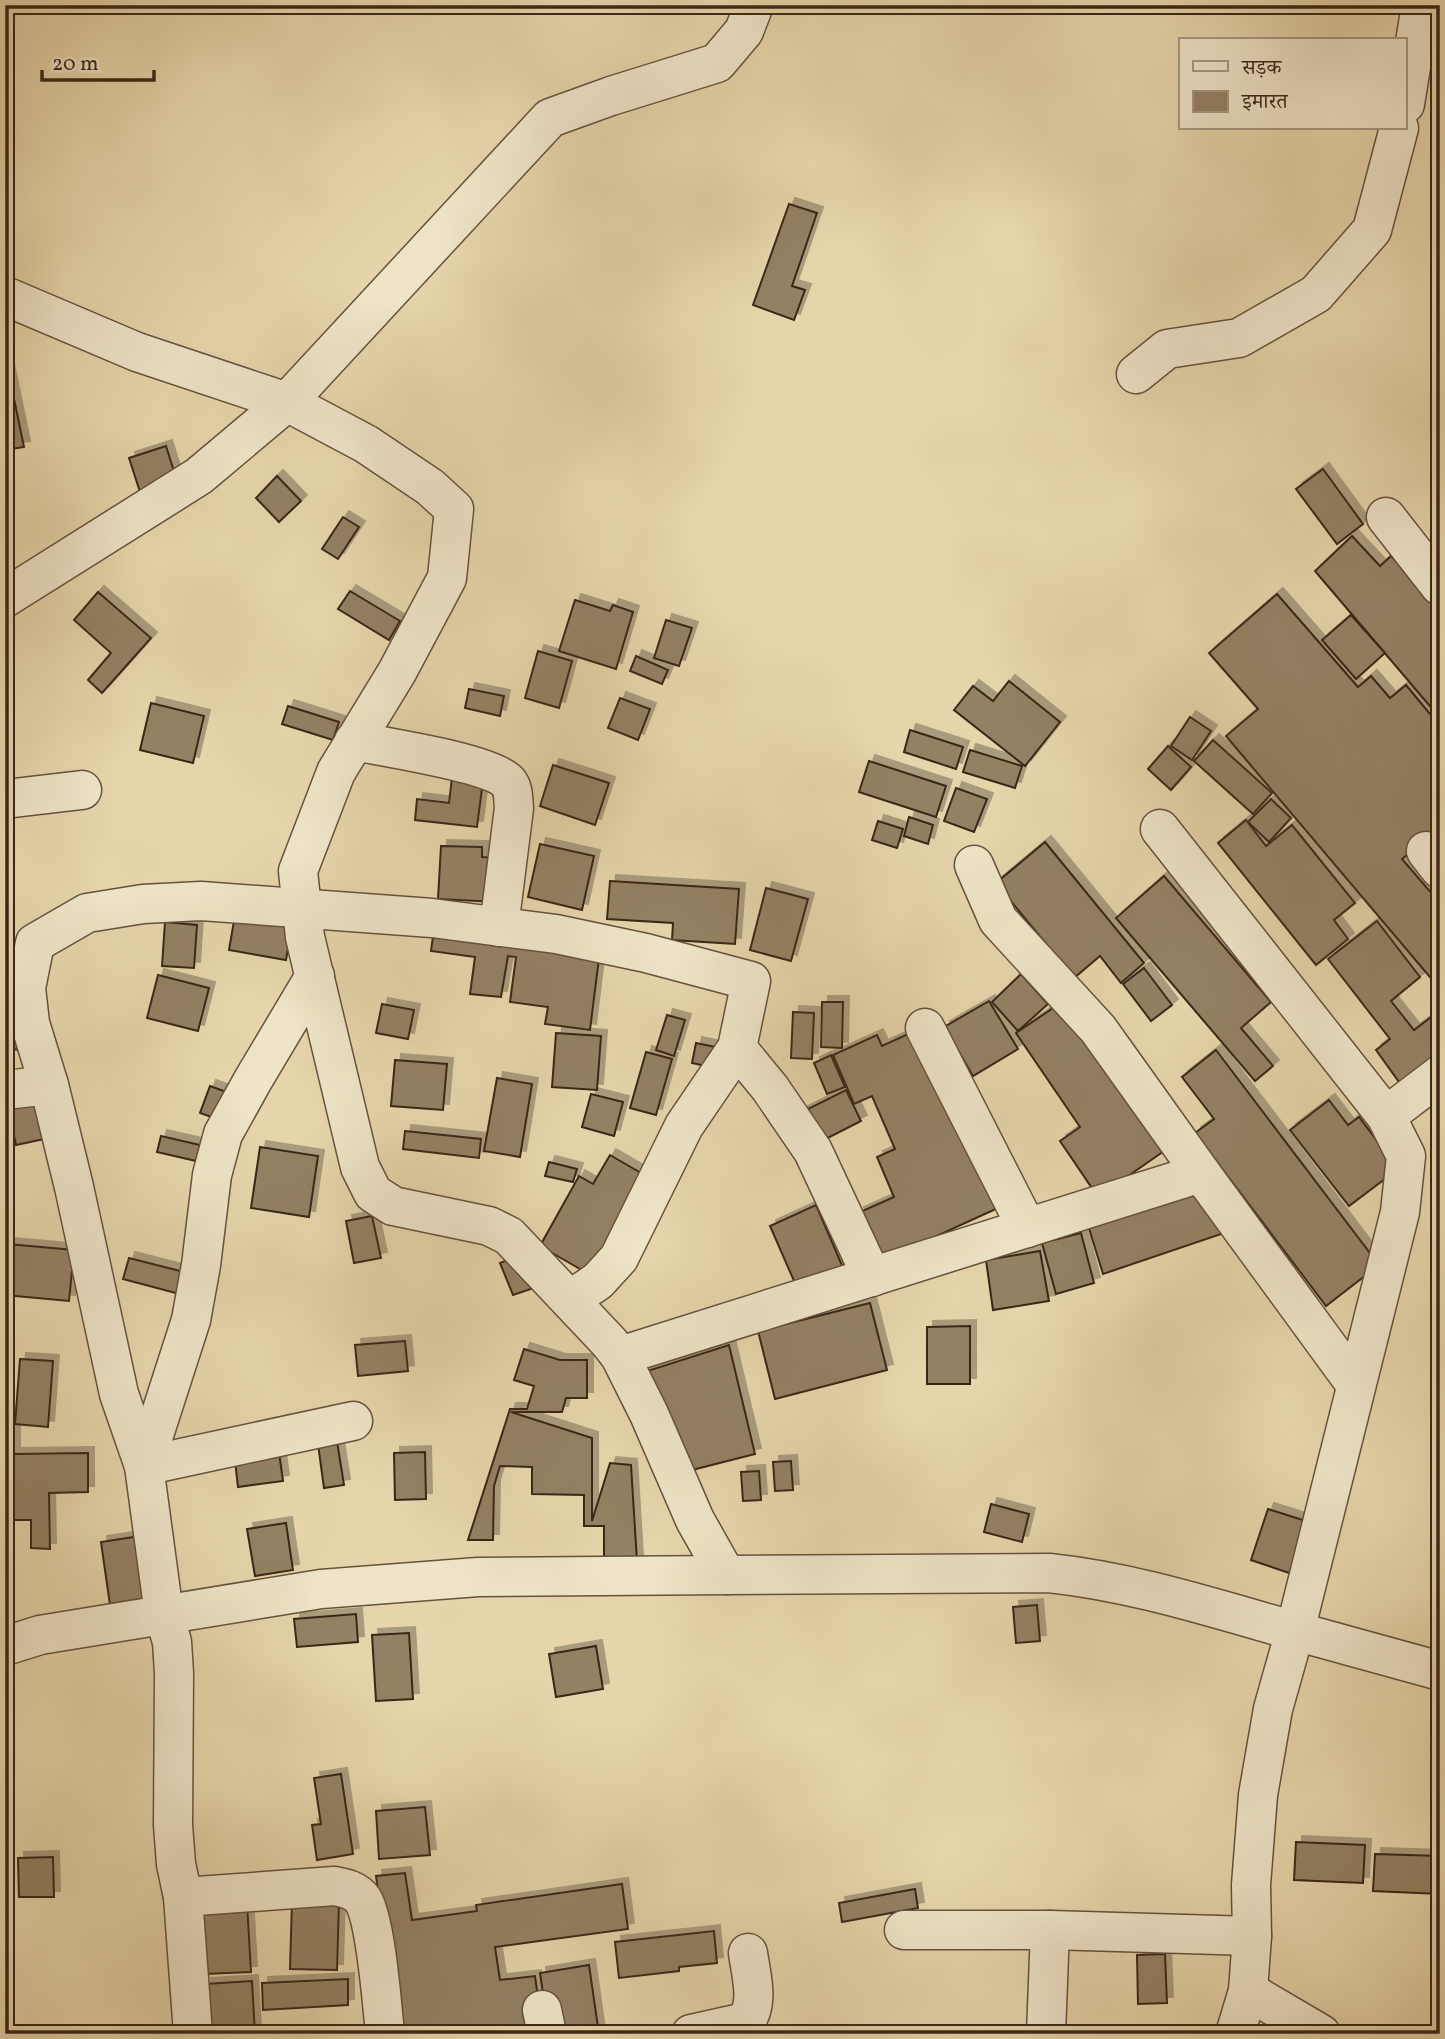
<svg xmlns="http://www.w3.org/2000/svg" width="1445" height="2039" font-family="Vollkorn,'Noto Serif Devanagari',serif">
<style>
.building{fill:#938164;stroke:#3a2718;stroke-width:2;filter:url(#shadow)}
.lines{fill:none;stroke-linecap:round;stroke-linejoin:round}
.minor-casing{stroke:#65523d;stroke-width:41}
.minor{stroke:#efe4c8;stroke-width:38}
</style>
<defs>
<filter id="shadow"><feDropShadow dx="6" dy="-6" stdDeviation="0" flood-color="#0004"/></filter>
</defs>
<rect width="100%" height="100%" fill="#e6d5ab"/>
<filter id="stains"><feTurbulence type="fractalNoise" baseFrequency=".00286" numOctaves="4"/><feColorMatrix values="0 0 0 0 .2 0 0 0 0 .09 0 0 0 0 .02 0 0 0 .5 -.17"/></filter>
<radialGradient id="worn" r=".72"><stop offset=".6" stop-color="#630" stop-opacity="0"/><stop offset="1" stop-color="#630" stop-opacity=".3"/></radialGradient>
<!-- building -->
<g class="building">
<path d="M789 204 817 213 792 286 805 290 794 320 753 305Z"/>
<path d="M5 355 24 447 5 450Z"/>
<path d="M166 446 178 484 141 495 129 458Z"/>
<path d="M1323 469 1363 524 1337 544 1296 489Z"/>
<path d="M277 476 301 501 279 522 256 498Z"/>
<path d="M343 517 359 527 338 559 322 549Z"/>
<path d="M1352 536 1380 566 1391 556 1440 608V718L1315 571Z"/>
<path d="M350 591 400 621 389 640 338 609Z"/>
<path d="M98 592 151 638 102 693 88 680 111 653 74 620Z"/>
<path d="M1277 594 1358 687 1371 676 1390 698 1406 685 1440 726V834L1436 830 1402 859 1440 903V989L1226 736 1258 709 1209 653Z"/>
<path d="M575 600 610 611 613 605 633 612 616 669 559 651Z"/>
<path d="M1351 615 1385 653 1356 679 1322 640Z"/>
<path d="M666 620 692 628 679 666 654 658Z"/>
<path d="M538 651 572 661 559 708 525 698Z"/>
<path d="M636 656 668 670 662 684 630 671Z"/>
<path d="M1009 681 1060 722 1025 766 954 710 973 686 993 701Z"/>
<path d="M469 689 504 696 500 716 465 708Z"/>
<path d="M620 698 650 709 638 740 608 728Z"/>
<path d="M151 703 204 716 193 763 140 750Z"/>
<path d="M288 706 339 722 333 740 282 724Z"/>
<path d="M1190 717 1211 731 1192 760 1171 746Z"/>
<path d="M910 730 963 747 956 769 904 752Z"/>
<path d="M1213 740 1272 793 1253 814 1194 761Z"/>
<path d="M1168 746 1191 767 1171 790 1148 769Z"/>
<path d="M970 750 1022 766 1015 788 963 772Z"/>
<path d="M869 761 946 786 936 817 859 792Z"/>
<path d="M553 765 609 783 595 825 540 806Z"/>
<path d="M453 769 484 773 477 827 415 820 417 799 449 803Z"/>
<path d="M956 788 987 799 974 832 944 821Z"/>
<path d="M1271 799 1291 818 1269 842 1248 822Z"/>
<path d="M909 817 933 825 928 844 904 836Z"/>
<path d="M1246 820 1266 846 1292 825 1355 903 1334 920 1348 939 1316 965 1218 843Z"/>
<path d="M878 821 903 829 897 848 872 840Z"/>
<path d="M1045 842 1144 963 1121 983 1100 956 1074 978 996 883Z"/>
<path d="M540 844 594 856 582 910 528 897Z"/>
<path d="M441 846 482 847V857L500 858 497 902 438 899Z"/>
<path d="M1164 876 1271 1002 1241 1028 1273 1066 1255 1081 1116 918Z"/>
<path d="M610 881 739 889 735 944 672 940 673 923 607 919Z"/>
<path d="M766 888 808 899 791 961 750 950Z"/>
<path d="M235 915 292 925 286 960 229 950Z"/>
<path d="M1377 921 1420 977 1391 1001 1414 1030 1435 1014 1440 1020V1067L1407 1093 1376 1050 1390 1039 1328 959Z"/>
<path d="M165 922 197 925 194 968 162 966Z"/>
<path d="M434 929 600 950 590 1030 545 1024 548 1007 510 1002 516 957 508 956 501 997 470 994 475 957 431 951Z"/>
<path d="M1144 968 1172 1005 1151 1021 1123 984Z"/>
<path d="M1021 974 1048 1004 1018 1031 992 1002Z"/>
<path d="M158 975 209 988 198 1031 147 1018Z"/>
<path d="M989 1001 1018 1049 973 1076 944 1027Z"/>
<path d="M822 1002H843L842 1048 821 1047Z"/>
<path d="M1062 1002 1164 1151 1098 1197 1060 1141 1080 1127 1016 1033Z"/>
<path d="M382 1004 414 1010 408 1039 376 1033Z"/>
<path d="M793 1012 814 1013 812 1059 791 1058Z"/>
<path d="M667 1015 685 1020 674 1056 656 1050Z"/>
<path d="M5 1029 27 1030 26 1050 5 1049Z"/>
<path d="M919 1029 998 1208 880 1262 858 1213 894 1197 877 1157 895 1149 872 1096 854 1104 833 1055 877 1035 882 1046Z"/>
<path d="M556 1033 601 1036 597 1090 552 1087Z"/>
<path d="M696 1043 720 1048 715 1068 692 1063Z"/>
<path d="M1216 1050 1379 1265 1326 1306 1195 1133 1214 1119 1182 1077Z"/>
<path d="M646 1052 672 1059 656 1115 630 1108Z"/>
<path d="M831 1055 845 1087 827 1094 814 1063Z"/>
<path d="M395 1060 447 1064 443 1110 391 1106Z"/>
<path d="M497 1078 532 1084 520 1157 484 1151Z"/>
<path d="M210 1086 235 1095 225 1122 200 1113Z"/>
<path d="M846 1090 861 1121 818 1143 802 1112Z"/>
<path d="M591 1094 623 1102 614 1136 582 1127Z"/>
<path d="M40 1095 49 1138 16 1145 7 1102Z"/>
<path d="M1329 1100 1348 1125 1359 1117 1398 1169 1349 1206 1290 1130Z"/>
<path d="M405 1131 481 1139 479 1158 403 1149Z"/>
<path d="M161 1136 200 1145 196 1161 157 1152Z"/>
<path d="M260 1147 318 1156 309 1217 251 1208Z"/>
<path d="M610 1155 648 1177 592 1276 540 1246 579 1176 593 1184Z"/>
<path d="M549 1162 577 1169 573 1182 545 1176Z"/>
<path d="M1203 1189 1230 1231 1103 1274 1088 1225Z"/>
<path d="M816 1205 844 1270 798 1290 770 1226Z"/>
<path d="M372 1216 381 1258 354 1263 346 1221Z"/>
<path d="M1081 1233 1094 1283 1056 1294 1042 1243Z"/>
<path d="M8 1244 74 1250 69 1301 5 1295Z"/>
<path d="M1040 1251 1049 1301 993 1310 986 1260Z"/>
<path d="M518 1256 531 1289 513 1295 500 1263Z"/>
<path d="M129 1258 192 1274 187 1296 123 1279Z"/>
<path d="M870 1303 887 1370 775 1399 758 1331Z"/>
<path d="M970 1326V1384H927V1327Z"/>
<path d="M405 1341 408 1371 358 1376 355 1345Z"/>
<path d="M729 1345 755 1454 688 1471 641 1373Z"/>
<path d="M524 1349 560 1360H587V1398H566L562 1412H511L592 1438V1521L610 1463 631 1465 637 1561 604 1560V1526H584V1495L532 1494V1467L500 1466 494 1486 493 1540H468L510 1409H527L534 1386 514 1380Z"/>
<path d="M20 1359 53 1361 48 1427 15 1424Z"/>
<path d="M5 1420H14V1454L88 1453V1492L49 1493 50 1549 31 1548V1520H5Z"/>
<path d="M336 1435 344 1485 324 1488 317 1437Z"/>
<path d="M278 1445 283 1481 238 1487 234 1452Z"/>
<path d="M425 1452 426 1499 395 1500 394 1453Z"/>
<path d="M791 1461 793 1490 775 1491 773 1462Z"/>
<path d="M759 1471 761 1500 743 1501 741 1472Z"/>
<path d="M991 1504 1029 1514 1022 1542 984 1532Z"/>
<path d="M1268 1509 1309 1522 1292 1574 1251 1560Z"/>
<path d="M286 1523 293 1570 255 1576 247 1529Z"/>
<path d="M147 1535 157 1598 110 1605 101 1542Z"/>
<path d="M1037 1605 1040 1641 1016 1643 1013 1607Z"/>
<path d="M356 1614 358 1642 297 1647 294 1619Z"/>
<path d="M409 1633 413 1699 376 1701 372 1635Z"/>
<path d="M596 1646 603 1689 556 1697 549 1654Z"/>
<path d="M341 1774 353 1854 317 1860 312 1825 321 1824 314 1778Z"/>
<path d="M425 1807 430 1855 379 1859 376 1811Z"/>
<path d="M1296 1842 1365 1845 1363 1883 1294 1880Z"/>
<path d="M1375 1854 1440 1856V1894L1373 1891Z"/>
<path d="M53 1857 54 1897H19L18 1858Z"/>
<path d="M405 1873 412 1920 477 1911 476 1905 622 1884 628 1929 495 1947 500 1980 535 1976 543 2034H397L376 1876Z"/>
<path d="M915 1889 918 1908 842 1922 839 1903Z"/>
<path d="M292 1901 339 1902 337 1970 290 1969Z"/>
<path d="M247 1903 251 1972 204 1974 201 1906Z"/>
<path d="M714 1931 717 1963 679 1967V1971L619 1978 615 1942Z"/>
<path d="M1165 1954 1167 2003 1138 2004 1137 1955Z"/>
<path d="M589 1965 599 2034H549L540 1973Z"/>
<path d="M348 1979V2005L263 2010 262 1983Z"/>
<path d="M252 1981 255 2034H208L205 1984Z"/>
</g>
<g class="lines">
<!-- minor casing -->
<g class="minor-casing">
<g id="minor">
<path d="M1405 104 1421 5"/>
<path d="M5 296 137 352 287 402 366 444 430 487 454 509 447 578 397 672 336 772 298 871 305 937 360 1167 373 1193 393 1206 489 1226 509 1236 609 1342 620 1356 649 1414 695 1520 726 1575 1049 1573C1134 1582 1213 1608 1295 1631L1273 1709 1258 1795 1251 1885 1252 1936 1248 1991 1235 2034"/>
<path d="M1136 374 1167 349 1239 338 1316 294 1372 230 1399 128"/>
<path d="M1386 517 1440 586"/>
<path d="M5 598 199 476 287 402 550 118 611 96 717 63 744 31 754 5"/>
<path d="M354 741C384 747 491 763 508 782 514 789 513 800 514 808L499 927"/>
<path d="M5 799 82 790"/>
<path d="M1160 829 1386 1116 1406 1156 1400 1212 1295 1631 1440 1671"/>
<path d="M1426 851 1440 869"/>
<path d="M974 865 998 920 1098 1029 1201 1173 1356 1385"/>
<path d="M925 1028 1027 1228"/>
<path d="M737 1048 770 1088 813 1151 872 1277"/>
<path d="M5 1090 49 1085"/>
<path d="M1386 1116 1440 1075"/>
<path d="M620 1356 1201 1173"/>
<path d="M353 1421 144 1466 119 1394 74 1187 49 1085 30 1023 26 988 35 943 87 913 143 904 201 901 432 918 556 934 646 953 751 981 737 1048 684 1126 619 1258 598 1281 570 1300"/>
<path d="M5 1646 40 1635 321 1589 478 1577 726 1575"/>
<path d="M183 1897 334 1886C345 1888 356 1890 363 1900 376 1922 382 2004 385 2034"/>
<path d="M904 1930H1050L1252 1936"/>
<path d="M1248 1991 1321 2034"/>
<path d="M542 2010 547 2034"/>
<path d="M193 2034 183 1897 176 1864 173 1825 174 1673 172 1642 164 1614 144 1466 191 1320 201 1265 212 1175 223 1134 253 1080 315 976"/>
<path d="M691 2034 745 2022C760 2004 751 1975 748 1953"/>
<path d="M1046 2034 1050 1930"/>
</g>
</g>
<!-- minor -->
<use href="#minor" class="minor"/>
</g>
<!-- margin -->
<rect width="1445" height="2039" fill="none" stroke="#e6d5ab" stroke-width="28"/>
<rect x="7" y="7" width="1431" height="2025" fill="none" stroke="#3a2718" stroke-width="3.5"/>
<rect x="14" y="14" width="1417" height="2011" fill="none" stroke="#3a2718" stroke-width="2"/>
<!-- legend -->
<rect x="1179" y="38" width="228" height="91" fill="#efe4c8" stroke="#a79882" stroke-width="2"/>
<rect x="1193" y="61" width="35" height="10" fill="#efe4c8" stroke="#a79882" stroke-width="2"/>
<text x="1242" y="74" font-size="21" fill="#3a2718">सड़क</text>
<rect x="1193" y="91" width="35" height="21" fill="#938164" stroke="#a79882" stroke-width="2"/>
<text x="1242" y="108" font-size="21" fill="#3a2718">इमारत</text>
<!-- scale -->
<path d="M42 70v10h112v-10" fill="none" stroke="#3a2718" stroke-width="3.5"/>
<text x="52" y="70" font-size="21" fill="#3a2718" stroke="#efe4c8" stroke-width="5" paint-order="stroke">20 m</text>
<rect width="100%" height="100%" filter="url(#stains)"/>
<rect width="100%" height="100%" fill="url(#worn)"/>
</svg>
